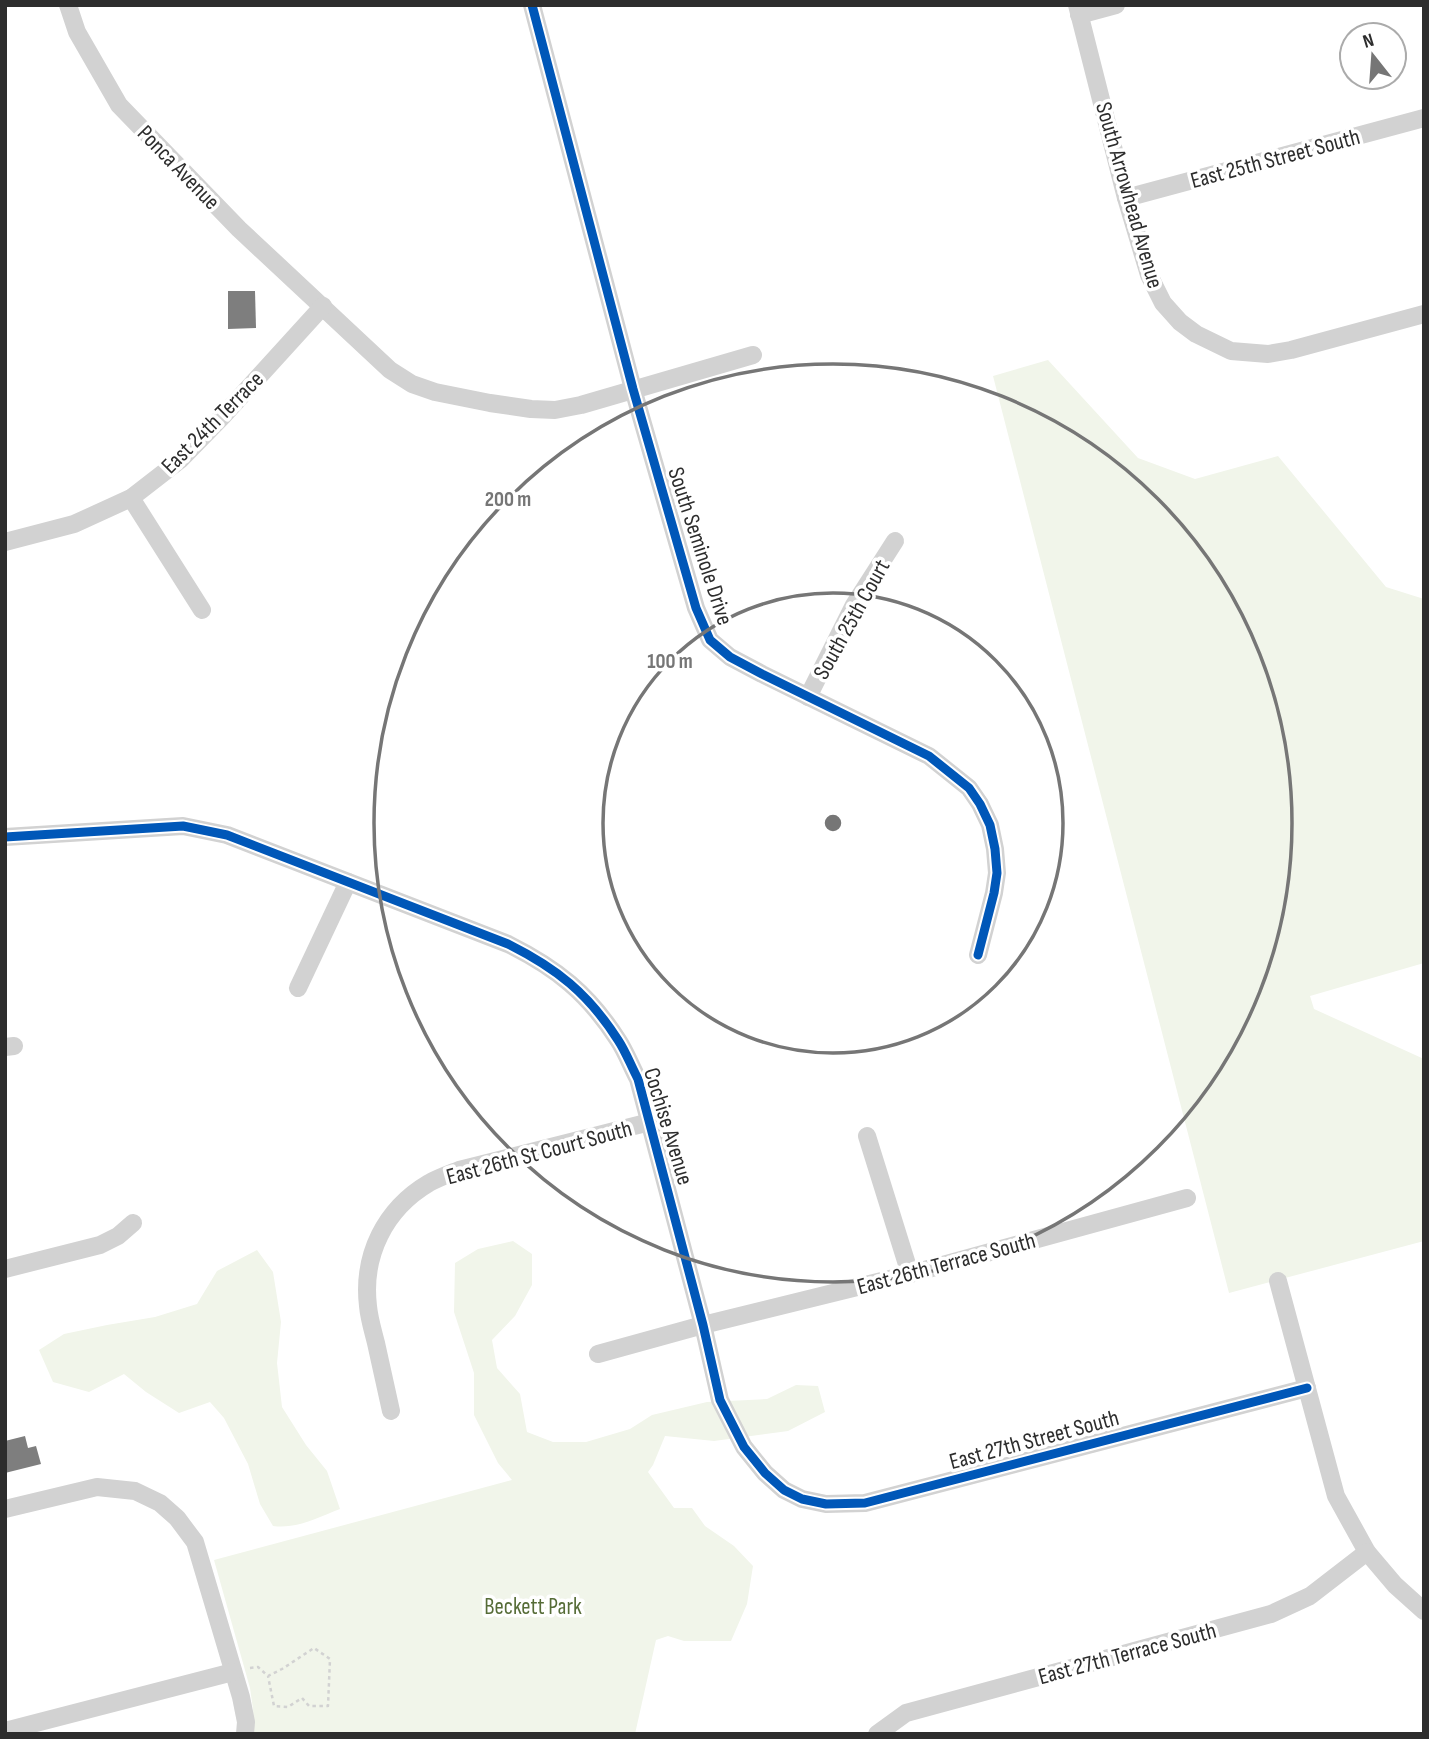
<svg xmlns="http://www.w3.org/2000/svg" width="1429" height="1739" font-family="'Sofia Sans Condensed',sans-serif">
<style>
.green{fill:#f1f5ea}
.building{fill:#7e7e7e}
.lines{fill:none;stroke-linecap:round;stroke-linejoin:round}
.path{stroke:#d2d2d2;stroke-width:2.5;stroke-dasharray:3.5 3.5;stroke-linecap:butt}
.minor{stroke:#d2d2d2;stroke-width:18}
.cycleway-casing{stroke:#fff;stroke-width:13}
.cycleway{stroke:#0057b8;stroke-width:9}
.ring{fill:none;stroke:#767676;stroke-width:3.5}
.labels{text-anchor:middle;stroke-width:7;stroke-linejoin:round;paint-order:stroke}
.street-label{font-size:23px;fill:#2d2d2d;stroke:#fff}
.park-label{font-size:23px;fill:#566c37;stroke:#fff}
.centre{fill:#767676;stroke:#fff;stroke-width:3.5}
.ring-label{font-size:21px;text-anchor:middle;font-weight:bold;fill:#767676;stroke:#fff;stroke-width:7;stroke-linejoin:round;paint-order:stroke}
</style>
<rect width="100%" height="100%" fill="#fff"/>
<!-- green -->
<g class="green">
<path d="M1048 360 1138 458 1195 479 1278 456 1386 587 1424 599V963L1310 996 1314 1009 1424 1059V1241L1229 1293 993 376Z"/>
<path d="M513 1241 532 1254V1285L515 1316 492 1340 497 1368 520 1394 527 1432 553 1442H586L630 1429 652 1415 707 1402 767 1399 796 1385 818 1386 825 1412 788 1431 714 1441 665 1436 653 1465 648 1472 674 1508H692L705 1526 734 1546 753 1566 747 1604 731 1641H684L668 1636 656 1640 635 1734H254L253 1709 250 1688 214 1560 512 1480 498 1463 474 1415V1373L454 1312 455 1263 478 1249Z"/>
<path d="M257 1250 273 1272 281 1322 277 1363 282 1407 306 1445 327 1471 340 1509C317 1518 297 1529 273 1526L260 1504 248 1464 224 1418 210 1402 179 1413 146 1392 124 1374 89 1392 53 1382 39 1350 64 1334 107 1325 155 1317 197 1304 217 1271Z"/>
</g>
<!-- building -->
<g class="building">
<path d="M228 291H255L256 328 228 329Z"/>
<path d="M25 1436 28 1448 36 1446 41 1464 5 1473V1441Z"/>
</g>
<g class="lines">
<!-- path -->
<path class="path" d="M250 1668 258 1667 268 1676 282 1669 314 1648 330 1659 328 1706H309L302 1698 288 1707 274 1706 268 1676"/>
<!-- minor -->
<g class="minor">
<path d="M68 5 77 32 119 105 239 229 390 370 412 384 435 392 490 403 531 409 555 410 581 405 753 355"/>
<path d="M532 5 633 389 696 608 710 640 730 657 762 674 929 756 969 788 980 804 990 825 995 849 997 873 994 893 978 955"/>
<path d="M1077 5 1126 198 1149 275 1163 303 1180 322 1196 334 1231 351 1268 354 1291 350 1424 314"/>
<path d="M1079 15 1116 5"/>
<path d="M1126 198 1424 118"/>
<path d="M131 498 202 610"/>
<path d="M5 542 74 524 131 498 180 460 223 416 323 306"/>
<path d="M808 697 854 605 895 541"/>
<path d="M5 837 183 826 227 835 508 944C556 968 588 993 618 1040 626 1052 631 1066 638 1079L703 1325 720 1400 744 1447 765 1473 784 1490 802 1499 826 1504 865 1503 1307 1388"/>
<path d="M298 988 348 882"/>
<path d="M5 1047 14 1046"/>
<path d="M867 1136 910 1274"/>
<path d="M5 1269 100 1245 118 1236 133 1223"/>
<path d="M1278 1281 1336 1496 1367 1552 1395 1585 1424 1611"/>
<path d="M598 1354 703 1325 910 1274 1187 1198"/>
<path d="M391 1411C386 1388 381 1365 376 1343 373 1331 369 1318 368 1306 362 1255 385 1209 429 1183 438 1178 449 1174 459 1170L650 1122"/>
<path d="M5 1509 97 1487 135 1491 160 1503 177 1518 195 1542 241 1697 246 1722 245 1734"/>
<path d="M5 1731 233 1672"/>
<path d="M877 1734 906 1713 1271 1614 1310 1596 1367 1552"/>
</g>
<!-- cycleway casing -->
<g class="cycleway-casing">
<g id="cycleway">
<path d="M532 5 633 389 696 608 710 640 730 657 762 674 929 756 969 788 980 804 990 825 995 849 997 873 994 893 978 955"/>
<path d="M5 837 183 826 227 835 508 944C556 968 588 993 618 1040 626 1052 631 1066 638 1079L703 1325 720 1400 744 1447 765 1473 784 1490 802 1499 826 1504 865 1503 1307 1388"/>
</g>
</g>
<!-- cycleway -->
<use href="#cycleway" class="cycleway"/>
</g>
<!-- distance rings -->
<g class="ring">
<circle cx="833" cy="823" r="230"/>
<circle cx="833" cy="823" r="459"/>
</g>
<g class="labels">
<!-- street labels -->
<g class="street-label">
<text transform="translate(1275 158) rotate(-15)" y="8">East 25th Street South</text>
<text transform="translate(179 167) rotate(46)" y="8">Ponca Avenue</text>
<text transform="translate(1130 195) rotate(74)" y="8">South Arrowhead Avenue</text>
<text transform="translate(212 422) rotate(-45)" y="8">East 24th Terrace</text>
<text transform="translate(701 546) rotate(72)" y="8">South Seminole Drive</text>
<text transform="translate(851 619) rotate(-61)" y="8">South 25th Court</text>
<text transform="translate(669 1126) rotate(73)" y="8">Cochise Avenue</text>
<text transform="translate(539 1152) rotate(-15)" y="8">East 26th St Court South</text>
<text transform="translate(946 1263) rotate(-15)" y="8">East 26th Terrace South</text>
<text transform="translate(1034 1439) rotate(-15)" y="8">East 27th Street South</text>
<text transform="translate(1127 1653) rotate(-15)" y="8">East 27th Terrace South</text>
</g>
<!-- park labels -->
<g class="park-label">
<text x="533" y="1614">Beckett Park</text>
</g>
</g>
<circle cx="833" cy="823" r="10" class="centre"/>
<g class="ring-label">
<text x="508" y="506">200 m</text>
<text x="670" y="668">100 m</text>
</g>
<!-- border -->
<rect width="1429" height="1739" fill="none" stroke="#2d2d2d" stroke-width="14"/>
<!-- north arrow -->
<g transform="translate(1373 56) rotate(343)"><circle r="33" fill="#ffffff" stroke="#ababab" stroke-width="2"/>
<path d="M0-5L12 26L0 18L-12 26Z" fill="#767676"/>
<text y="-10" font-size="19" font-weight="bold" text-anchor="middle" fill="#2d2d2d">N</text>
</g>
</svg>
